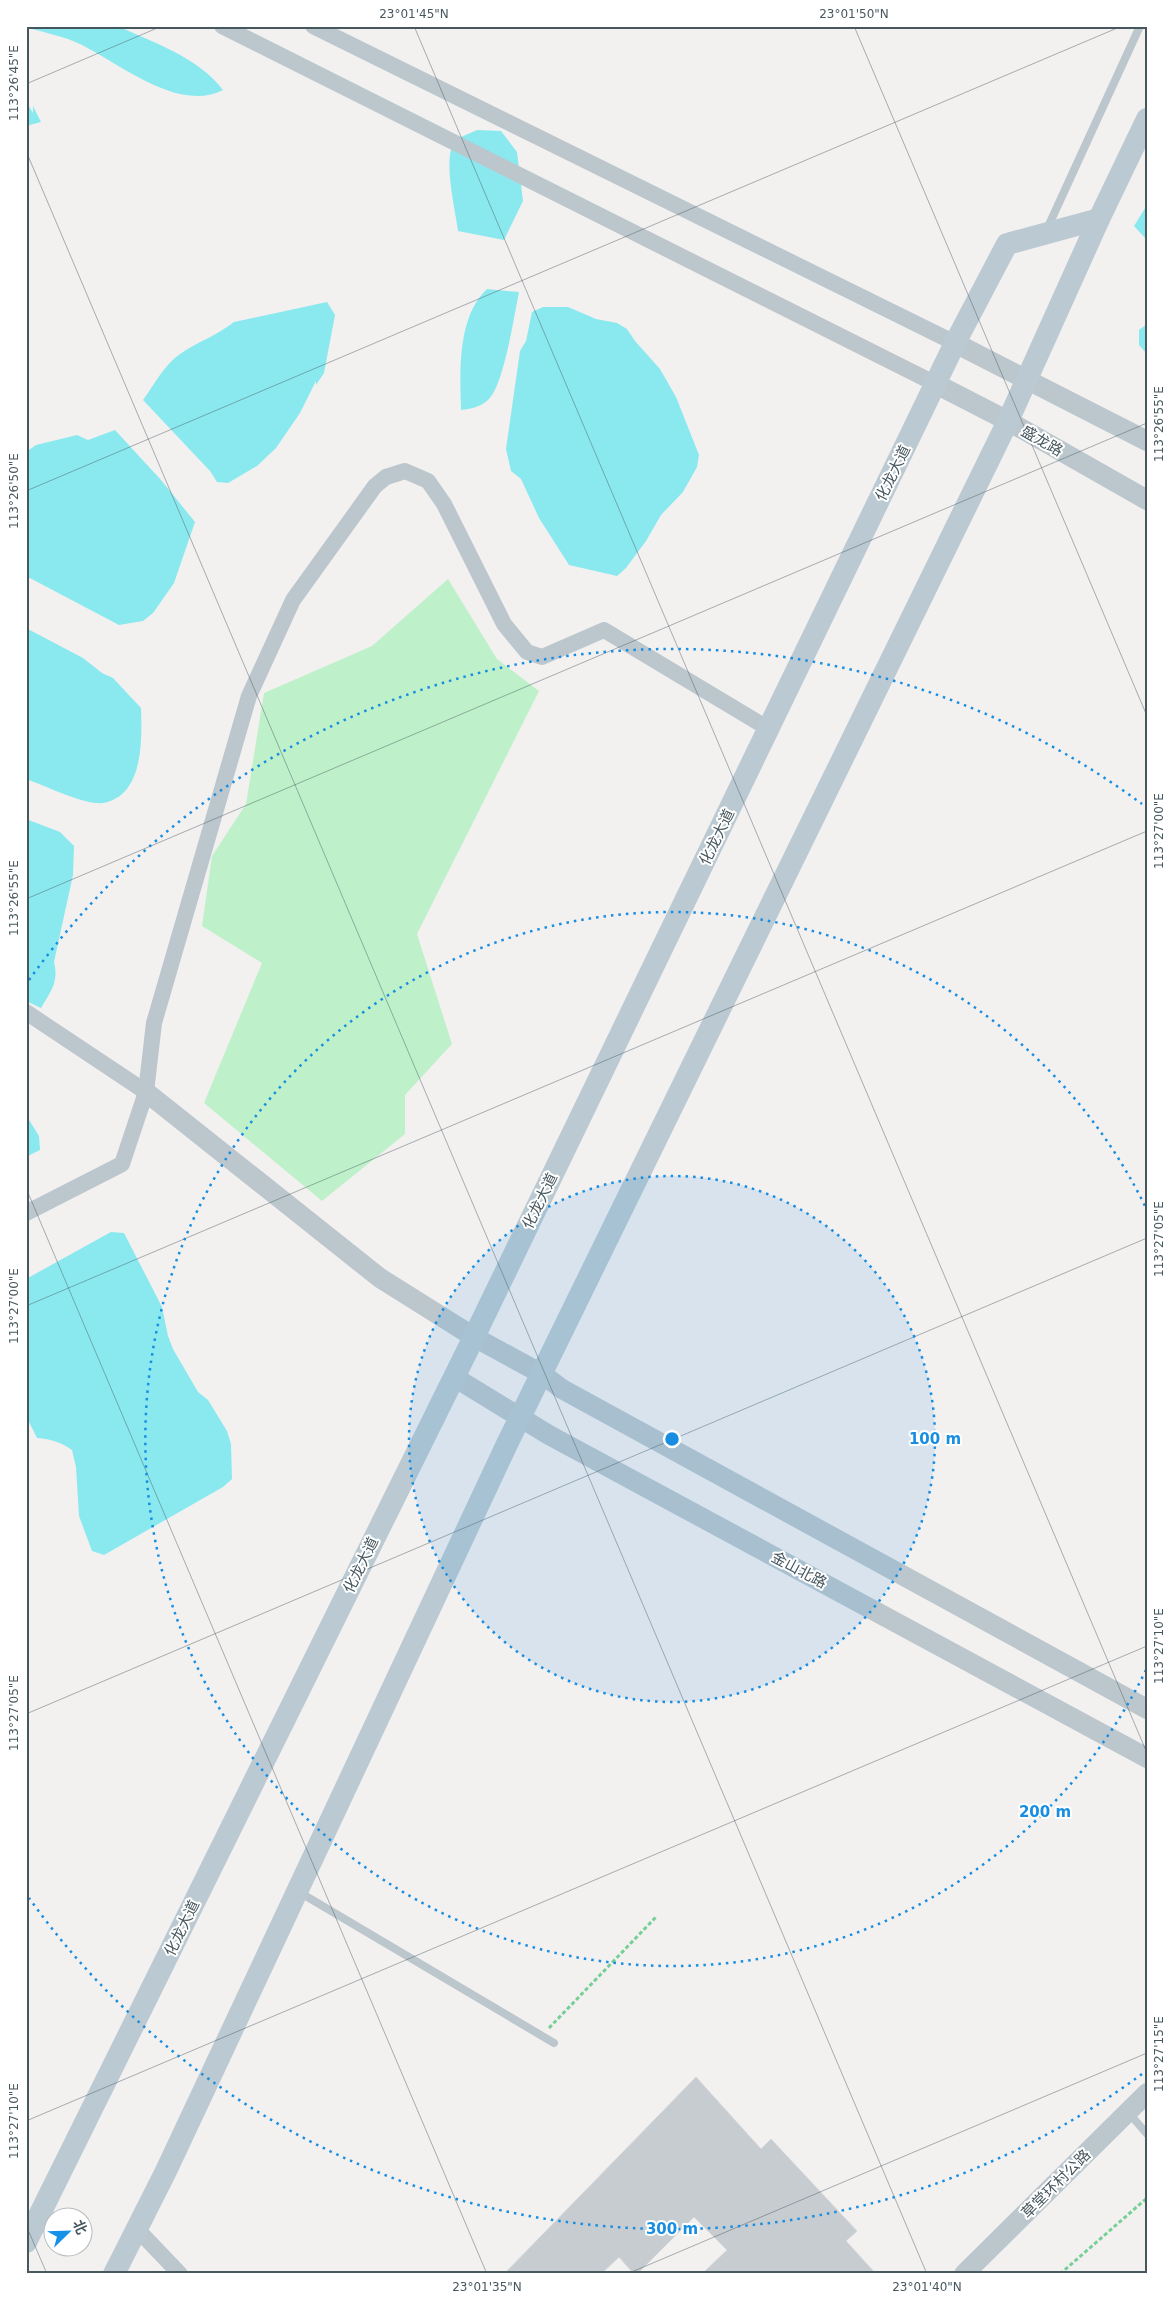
<svg xmlns="http://www.w3.org/2000/svg" width="1173" height="2300" font-family="'DejaVu Sans','Noto Sans SC',sans-serif">
<style>
.green{fill:#bef1ca}
.water{fill:#8ae9ef}
.building{fill:#c7ccd0;stroke:#d4d7dc}
.lines{fill:none;stroke-linecap:round;stroke-linejoin:round}
.path{stroke:#75d095;stroke-width:3;stroke-dasharray:4 2.5;stroke-linecap:butt}
.service{stroke:#bbc7cd;stroke-width:8}
.minor{stroke:#bbc7cd;stroke-width:16}
.tertiary{stroke:#bbc7cd;stroke-width:20}
.secondary{stroke:#bbcad2;stroke-width:22}
.ticks{fill:none;stroke:#47575e;stroke-width:1;stroke-opacity:0.45}
.ring{fill:none;stroke:#178ee1;stroke-width:2.5;stroke-dasharray:2.5 5}
.labels{text-anchor:middle;stroke-width:4;stroke-linejoin:round;paint-order:stroke}
.street-label{font-size:15px;fill:#47575e;stroke:#fff}
.centre{fill:#178ee1;stroke:#fff;stroke-width:2.5}
.ring-label{font-size:15px;text-anchor:middle;font-weight:bold;fill:#178ee1;stroke:#fff;stroke-width:4;stroke-linejoin:round;paint-order:stroke}
.neatline{fill:none;stroke:#47575e;stroke-width:2}
.ticks-label{font-size:12px;text-anchor:middle;fill:#47575e}
</style>
<rect width="100%" height="100%" fill="#f3f0f0"/>
<!-- green -->
<path class="green" d="M448 579 497 659 539 691 417 934 452 1044 405 1095V1134L322 1201 204 1103 262 963 202 926 212 856 246 804 264 693 372 646Z"/>
<!-- water -->
<g class="water">
<path d="M118 26C154 43 198 57 223 90 179 113 120 64 82 45 65 36 44 33 26 27Z"/>
<path d="M26 101 33 113V106L41 122 26 126Z"/>
<path d="M477 130 501 131 517 152 523 201 504 240 458 231C456 212 441 154 456 141 461 136 471 133 477 130Z"/>
<path d="M1147 205V240L1134 226Z"/>
<path d="M487 289 519 292C514 316 504 384 489 399 481 407 470 409 461 410 460 372 457 317 487 289Z"/>
<path d="M327 302 335 315 324 373 316 385V381L300 413 276 448 257 466 228 483 217 482 210 471 143 400C154 385 164 365 180 354 197 342 218 335 234 322Z"/>
<path d="M543 307H568L596 319 617 323 627 329 635 341 660 369 676 397 699 455 697 467 683 492 661 515 646 541 626 568 617 576 569 565 539 518 521 479 511 471 506 449 520 351 526 341 532 312Z"/>
<path d="M1147 324V354L1139 345V330Z"/>
<path d="M115 430 161 480 195 522 174 583 153 613 143 621 119 625 26 576V452L36 445 77 435 88 440Z"/>
<path d="M26 628 83 658 102 673 113 678 141 708C142 739 144 796 103 803 86 806 44 785 26 779Z"/>
<path d="M26 819 60 832 74 846 73 875 54 962C59 982 51 991 41 1008L26 1001Z"/>
<path d="M26 1115 39 1136 40 1150 26 1157Z"/>
<path d="M111 1232 124 1233 162 1307 168 1336 173 1349 198 1392 208 1400 227 1431 231 1444 232 1479 223 1487 104 1555 92 1551 79 1516 76 1467 72 1450C61 1442 51 1439 37 1438L26 1416V1279Z"/>
</g>
<!-- building -->
<path class="building" d="M696 2077 761 2149 771 2139 857 2231 846 2241 876 2274H702L727 2250 694 2217 637 2274H634L619 2257 601 2274H504Z"/>
<g class="lines">
<!-- path -->
<g class="path">
<path d="M549 2028 656 1917"/>
<path d="M1060 2274 1147 2198"/>
</g>
<!-- service -->
<g class="service">
<path d="M1047 229 1140 26"/>
<path d="M299 1892 554 2043"/>
<path d="M1128 2112 1147 2134"/>
</g>
<!-- minor -->
<g class="minor">
<path d="M222 26 936 384"/>
<path d="M313 26 955 343"/>
<path d="M26 1012 146 1092"/>
<path d="M26 1213 122 1164 146 1092 154 1023 249 696 293 600 375 486 386 477 405 471 428 481 444 504 504 624 527 652 542 657 604 630 769 729"/>
<path d="M136 2228 180 2274"/>
</g>
<!-- tertiary -->
<g class="tertiary">
<path d="M955 343 1147 441"/>
<path d="M936 384 1008 421 1147 500"/>
<path d="M146 1092 380 1278 474 1337 542 1374 562 1389 1147 1709"/>
<path d="M454 1377 549 1435 1147 1758"/>
<path d="M964 2274 1147 2093"/>
</g>
<!-- secondary -->
<g class="secondary">
<path d="M26 2242 474 1337 955 343 1007 244 1099 219"/>
<path d="M114 2274 166 2171 507 1444 1008 421 1099 219 1147 119"/>
</g>
</g>
<!-- ticks -->
<path class="ticks" d="M414 26 1147 1753M854 26 1147 716M26 84 162 26M26 151 927 2274M26 491 1122 26M26 899 1147 423M26 1188 487 2274M26 1306 1147 831M26 1714 1147 1238M26 2121 1147 1646M26 2225 47 2274M627 2274 1147 2053"/>
<!-- distance rings -->
<circle cx="672" cy="1439" r="263" fill="#178ee1" fill-opacity=".12"/>
<g class="ring">
<circle cx="672" cy="1439" r="263"/>
<path d="M1146 1670A527 527 0 1 1 1146 1208"/>
<path d="M1142 2074A790 790 0 0 1 29 1898M29 980A790 790 0 0 1 1142 804"/>
</g>
<g class="labels">
<!-- street labels -->
<g class="street-label">
<text transform="translate(1042 441) rotate(30)" y="5">盛龙路</text>
<text transform="translate(893 473) rotate(-64)" y="5">化龙大道</text>
<text transform="translate(717 837) rotate(-64)" y="5">化龙大道</text>
<text transform="translate(540 1201) rotate(-64)" y="5">化龙大道</text>
<text transform="translate(361 1565) rotate(-64)" y="5">化龙大道</text>
<text transform="translate(799 1570) rotate(28)" y="5">金山北路</text>
<text transform="translate(182 1928) rotate(-64)" y="5">化龙大道</text>
<text transform="translate(1056 2184) rotate(-45)" y="5">草堂环村公路</text>
</g>
</g>
<circle cx="672" cy="1439" r="8" class="centre"/>
<g class="ring-label">
<text x="935" y="1444">100 m</text>
<text x="1045" y="1817">200 m</text>
<text x="672" y="2234">300 m</text>
</g>
<!-- border -->
<rect width="1173" height="2300" fill="none" stroke="#ffffff" stroke-width="55"/>
<!-- north arrow -->
<g transform="translate(68 2232) rotate(67)"><circle r="24" fill="#ffffff" stroke="#b5bcbf"/>
<path d="M0-4L9 19L0 12L-9 19Z" fill="#1491e8"/>
<text y="-8" font-size="14" font-weight="bold" text-anchor="middle" fill="#47575e">北</text>
</g>
<rect x="28" y="28" width="1118" height="2244" class="neatline"/>
<g class="ticks-label">
<text x="414" y="18">23°01'45"N</text>
<text x="854" y="18">23°01'50"N</text>
<text transform="translate(14 83) rotate(-90)" y="4">113°26'45"E</text>
<text transform="translate(1159 424) rotate(-90)" y="4">113°26'55"E</text>
<text transform="translate(14 491) rotate(-90)" y="4">113°26'50"E</text>
<text transform="translate(1159 831) rotate(-90)" y="4">113°27'00"E</text>
<text transform="translate(14 898) rotate(-90)" y="4">113°26'55"E</text>
<text transform="translate(1159 1239) rotate(-90)" y="4">113°27'05"E</text>
<text transform="translate(14 1306) rotate(-90)" y="4">113°27'00"E</text>
<text transform="translate(1159 1646) rotate(-90)" y="4">113°27'10"E</text>
<text transform="translate(14 1713) rotate(-90)" y="4">113°27'05"E</text>
<text transform="translate(1159 2054) rotate(-90)" y="4">113°27'15"E</text>
<text transform="translate(14 2121) rotate(-90)" y="4">113°27'10"E</text>
<text x="487" y="2291">23°01'35"N</text>
<text x="927" y="2291">23°01'40"N</text>
</g>
</svg>
